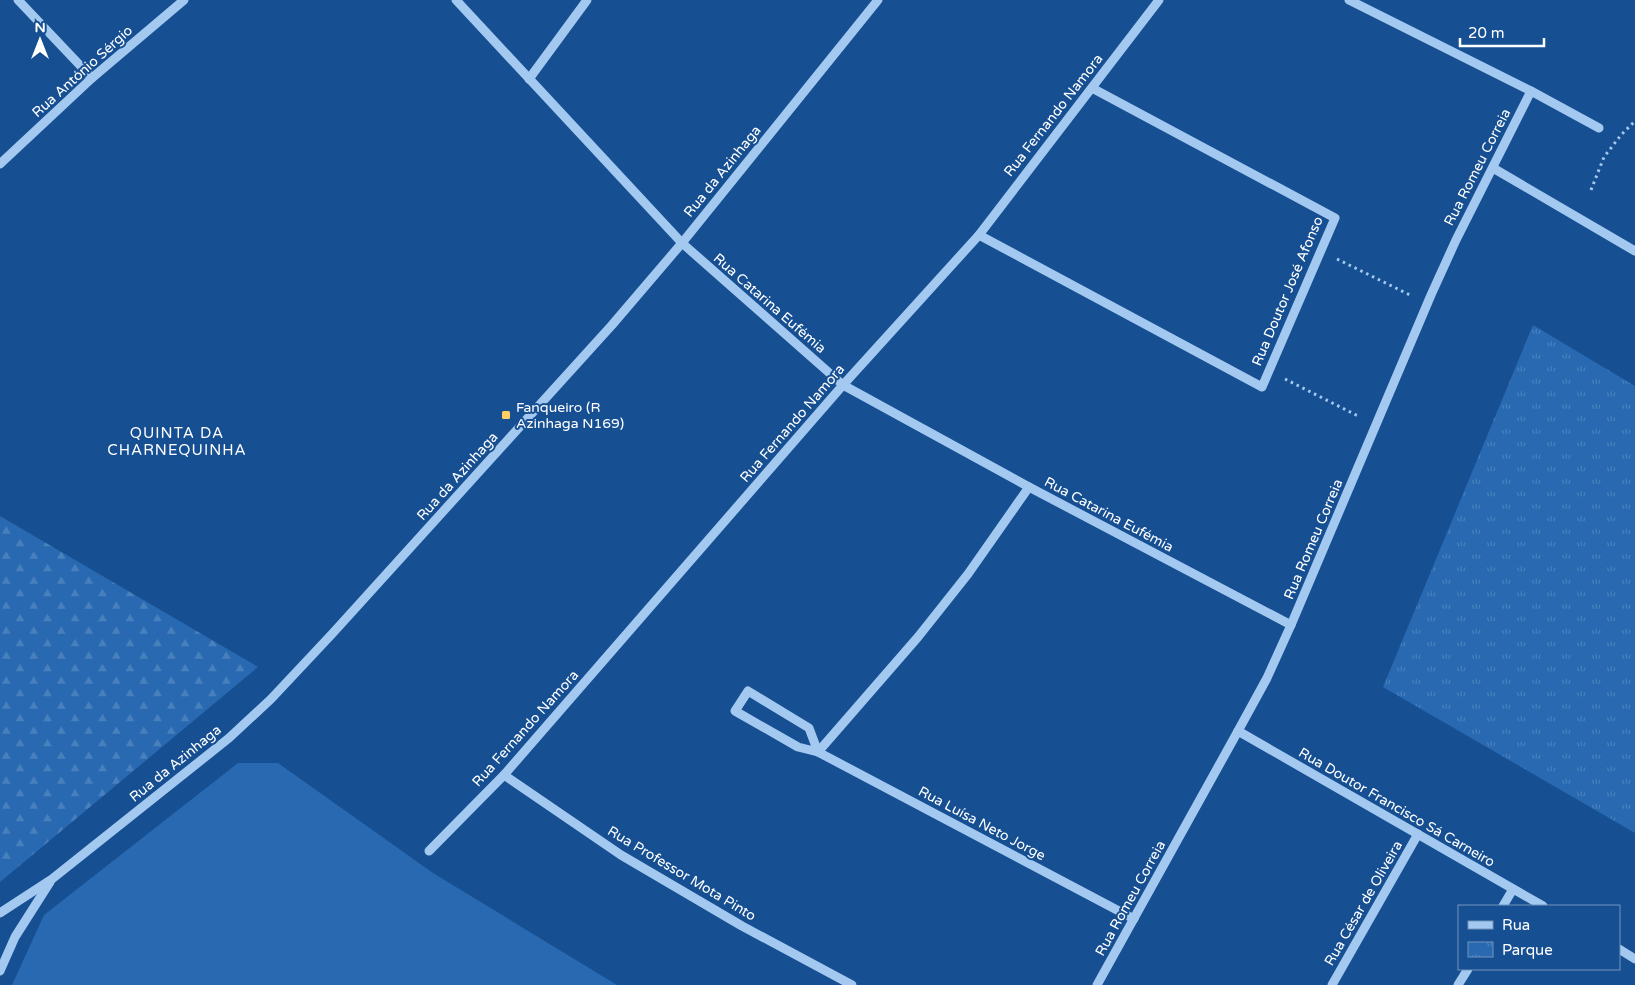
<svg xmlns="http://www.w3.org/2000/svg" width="1635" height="985" font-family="'Varela Round',sans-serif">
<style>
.green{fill:#2869b1}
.forest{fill:url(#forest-firs)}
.park{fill:url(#park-tufts)}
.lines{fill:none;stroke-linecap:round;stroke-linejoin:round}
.path{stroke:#a4c9f1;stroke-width:3;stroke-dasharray:2.5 4;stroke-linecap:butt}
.minor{stroke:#a4c9f1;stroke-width:9}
.poi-dot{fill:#ffcf64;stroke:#164f92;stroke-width:2}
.labels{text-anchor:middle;stroke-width:4;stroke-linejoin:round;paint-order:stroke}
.street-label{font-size:14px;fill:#fff;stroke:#164f92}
.poi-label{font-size:14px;fill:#fff;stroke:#164f92;text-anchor:start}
.neighbourhood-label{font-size:15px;letter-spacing:1px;fill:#fff;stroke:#164f92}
</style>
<defs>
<pattern id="forest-firs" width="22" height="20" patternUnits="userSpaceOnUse" patternTransform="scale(1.25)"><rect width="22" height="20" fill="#2869b1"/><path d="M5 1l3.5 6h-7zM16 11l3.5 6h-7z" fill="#4880bd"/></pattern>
<pattern id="park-tufts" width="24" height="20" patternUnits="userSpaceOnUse" patternTransform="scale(1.25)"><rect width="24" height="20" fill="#2869b1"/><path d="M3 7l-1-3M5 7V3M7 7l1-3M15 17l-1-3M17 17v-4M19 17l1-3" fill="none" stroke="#4880bd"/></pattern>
</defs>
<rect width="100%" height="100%" fill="#164f92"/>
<!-- green -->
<path class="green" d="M238 763H278L433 873 617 985H12L44 915Z"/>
<!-- forest -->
<path class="forest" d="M0 516 258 667 0 882Z"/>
<!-- park -->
<path class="park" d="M1533 325 1635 386V833L1383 687Z"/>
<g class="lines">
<!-- path -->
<g class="path">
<path d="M1591 190 1604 157 1621 135 1635 121"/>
<path d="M1337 259 1412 296"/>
<path d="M1285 379 1360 417"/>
</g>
<!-- minor -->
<g class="minor">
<path d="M18 0 92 78"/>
<path d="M456 0 682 243 843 385 1029 487 1291 625"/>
<path d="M1349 0 1531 91 1599 128"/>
<path d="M529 79 587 0"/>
<path d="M0 164 92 78 184 0"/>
<path d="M1493 168 1635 251"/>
<path d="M979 235 1262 387 1335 218 1092 88"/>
<path d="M1238 731 1543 906"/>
<path d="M818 752 809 728 748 691 735 711 798 747 818 752 1134 919"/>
<path d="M818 752 918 637 968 574 1029 487"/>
<path d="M504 775 621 855 742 926 852 985"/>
<path d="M429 851 504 775 843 385 979 235 1159 0"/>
<path d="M1503 906 1513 889"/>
<path d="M0 913 52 879 229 738 271 699 332 634 612 325 682 243 878 0"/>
<path d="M1619 949 1635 959"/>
<path d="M0 971 15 937 50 882"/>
<path d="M1097 985 1238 731 1267 678 1291 625 1431 295 1456 240 1531 91"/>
<path d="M1332 985 1418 834"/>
<path d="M1458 985 1468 969"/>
</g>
</g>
<!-- markers -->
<rect class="poi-dot" x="501" y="410" width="10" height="10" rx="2.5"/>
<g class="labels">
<!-- street labels -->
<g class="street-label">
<text transform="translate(82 71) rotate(-42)" y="5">Rua António Sérgio</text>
<text transform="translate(1053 115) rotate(-52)" y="5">Rua Fernando Namora</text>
<text transform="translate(1477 167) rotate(-63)" y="5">Rua Romeu Correia</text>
<text transform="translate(722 171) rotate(-51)" y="5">Rua da Azinhaga</text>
<text transform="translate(1287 291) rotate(-67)" y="5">Rua Doutor José Afonso</text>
<text transform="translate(770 303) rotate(41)" y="5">Rua Catarina Eufémia</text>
<text transform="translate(792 423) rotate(-49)" y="5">Rua Fernando Namora</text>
<text transform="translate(457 476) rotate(-48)" y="5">Rua da Azinhaga</text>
<text transform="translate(1109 514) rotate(28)" y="5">Rua Catarina Eufémia</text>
<text transform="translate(1313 539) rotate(-67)" y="5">Rua Romeu Correia</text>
<text transform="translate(525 728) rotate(-48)" y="5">Rua Fernando Namora</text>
<text transform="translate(175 763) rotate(-39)" y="5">Rua da Azinhaga</text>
<text transform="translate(1397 807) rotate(30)" y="5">Rua Doutor Francisco Sá Carneiro</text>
<text transform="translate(982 823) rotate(28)" y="5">Rua Luísa Neto Jorge</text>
<text transform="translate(682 873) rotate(31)" y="5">Rua Professor Mota Pinto</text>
<text transform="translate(1130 898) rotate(-61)" y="5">Rua Romeu Correia</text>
<text transform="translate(1363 903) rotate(-60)" y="5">Rua César de Oliveira</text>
</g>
<!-- poi labels -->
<g class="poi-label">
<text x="516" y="412">Fanqueiro (R<tspan x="516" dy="16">Azinhaga N169)</tspan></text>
</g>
<!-- neighbourhood labels -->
<g class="neighbourhood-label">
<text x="177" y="438">QUINTA DA<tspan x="177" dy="17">CHARNEQUINHA</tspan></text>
</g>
</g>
<!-- legend -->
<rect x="1458" y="905" width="162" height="65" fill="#164f92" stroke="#7395be"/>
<rect x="1468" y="921" width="25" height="8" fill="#a4c9f1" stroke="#7395be"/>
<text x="1502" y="930" font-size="15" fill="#ffffff">Rua</text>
<rect x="1468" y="942" width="25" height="15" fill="url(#park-tufts)" stroke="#7395be"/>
<text x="1502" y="955" font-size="15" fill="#ffffff">Parque</text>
<!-- north arrow -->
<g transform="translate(40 40)" stroke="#164f92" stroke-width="4" paint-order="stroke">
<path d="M0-4L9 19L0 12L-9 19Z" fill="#ffffff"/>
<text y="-8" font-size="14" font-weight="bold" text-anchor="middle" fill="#ffffff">N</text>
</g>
<!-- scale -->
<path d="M1460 38v8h84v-8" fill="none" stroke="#ffffff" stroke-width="2.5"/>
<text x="1468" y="38" font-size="15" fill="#ffffff" stroke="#164f92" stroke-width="4" paint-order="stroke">20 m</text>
</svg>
